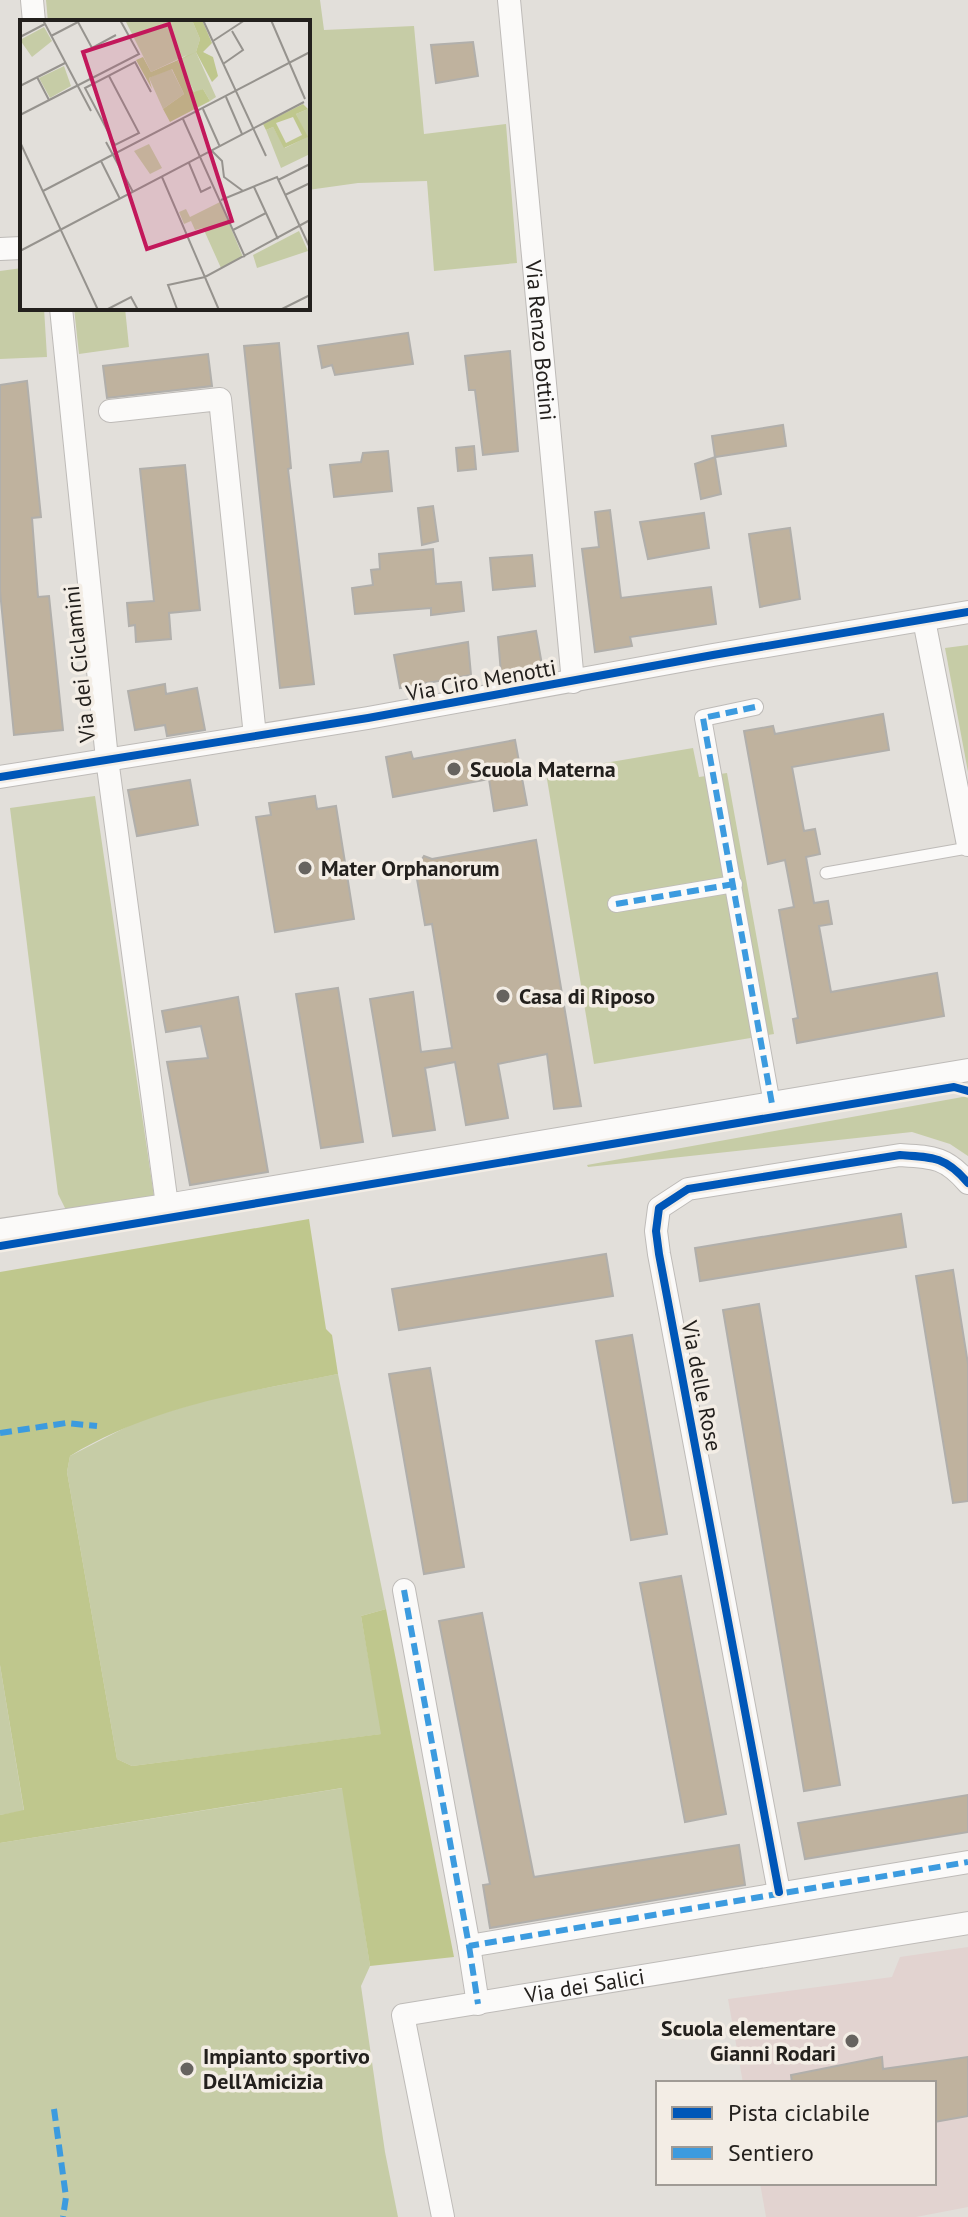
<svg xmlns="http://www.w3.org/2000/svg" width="968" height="2217" font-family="'PT Sans',sans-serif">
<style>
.education{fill:#e2d3d0}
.green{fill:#c6cca6}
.forest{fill:#bfc78d}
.building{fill:#bfb29e;stroke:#b1afab;stroke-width:2}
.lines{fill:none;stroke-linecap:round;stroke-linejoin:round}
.service-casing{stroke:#bebbb8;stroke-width:13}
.pedestrian-casing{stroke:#bebbb8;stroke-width:18}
.minor-casing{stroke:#bebbb8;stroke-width:24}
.service{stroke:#fbfaf9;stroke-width:11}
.pedestrian{stroke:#fbfaf9;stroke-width:16}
.minor{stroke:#fbfaf9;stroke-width:22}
.quiet{stroke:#3c9bdf;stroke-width:6;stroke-dasharray:12 6;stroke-linecap:butt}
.cycleway-casing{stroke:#f3ede5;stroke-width:13}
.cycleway{stroke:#0057b8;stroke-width:8}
.poi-dot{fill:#66635f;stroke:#f3ede5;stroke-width:3}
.labels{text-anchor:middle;stroke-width:7;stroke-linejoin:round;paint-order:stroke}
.street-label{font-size:22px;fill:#23201d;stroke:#f3ede5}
.poi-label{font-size:22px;font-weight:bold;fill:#23201d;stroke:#f3ede5;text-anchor:start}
.inset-road{fill:none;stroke:#96938e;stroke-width:2}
.view{fill:#c2185b;fill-opacity:0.15;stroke:#c2185b;stroke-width:4}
.inset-edge{fill:none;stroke:#23201d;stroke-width:4}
</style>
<rect width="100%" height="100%" fill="#e2dfda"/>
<!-- education -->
<path class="education" d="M968 1947V2207L916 2217H766L760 2183H934V2083H743L728 1999 892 1977 900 1957Z"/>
<!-- green -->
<g class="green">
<path d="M46 0H320L324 30 414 26 424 134 506 124 517 263 434 271 427 181 358 183 308 190V22H48Z"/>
<path d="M22 268V308H44L47 357 0 359V271Z"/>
<path d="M74 308H125L129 347 79 354Z"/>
<path d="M968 645V772L945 648Z"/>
<path d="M693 748 699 777 727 773 774 1034 594 1064 546 773Z"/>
<path d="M95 796 155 1203 69 1216 58 1194 10 808Z"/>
<path d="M968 1096V1156L950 1144 912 1132 588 1167 587 1165Z"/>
<path d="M338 1374 386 1609 361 1616 382 1734 132 1766 117 1759 67 1472 70 1456 140 1420 214 1398Z"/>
<path d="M0 1665 24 1811 0 1815Z"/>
<path d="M343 1788 370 1966 361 1986 385 2152 398 2217H0V1843Z"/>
</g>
<!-- forest -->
<path class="forest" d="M309 1219 326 1329 332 1335 338 1374C243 1393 155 1405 70 1456L67 1472 117 1759 132 1766 381 1734 361 1616 386 1609 454 1957 370 1966 342 1788 0 1843V1815L24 1810 0 1665V1272Z"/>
<!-- building -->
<g class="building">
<path d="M473 42 478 76 436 83 431 45Z"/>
<path d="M408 333 413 364 335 375 332 365 322 368 318 346Z"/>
<path d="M279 343 291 468 288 469 314 684 280 688 244 346Z"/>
<path d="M510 351 518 451 483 455 475 390H469L465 356Z"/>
<path d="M208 354 212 386 107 398 103 366Z"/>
<path d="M27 381 41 517 32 518 38 597 49 596 63 730 14 735 0 591V385Z"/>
<path d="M783 425 786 446 715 457 712 436Z"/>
<path d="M474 446 476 469 458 471 456 448Z"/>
<path d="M388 451 392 491 334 497 330 465 361 462 363 453Z"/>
<path d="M715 457 721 494 701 499 695 464Z"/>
<path d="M185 465 200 610 169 613 171 639 136 642 135 625 129 626 127 603 154 601 140 469Z"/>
<path d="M433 506 438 541 422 545 418 508Z"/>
<path d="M610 510 621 598 711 587 716 624 630 637 632 646 595 652 582 549 599 547 595 512Z"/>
<path d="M704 513 709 548 648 559 640 522Z"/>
<path d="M790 528 800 599 760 607 749 534Z"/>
<path d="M433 549 436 584 461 582 464 611 431 615V608L355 614 352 588 373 585 371 570 380 569 379 554Z"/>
<path d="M532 555 535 586 493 590 490 558Z"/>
<path d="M536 631 542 665 501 673 498 637Z"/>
<path d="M468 642 471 675 400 688 394 655Z"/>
<path d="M165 684 166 694 197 688 205 730 167 736 165 725 135 730 128 691Z"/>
<path d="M883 714 889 750 792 767 804 831 815 829 820 854 806 857 814 903 828 901 832 924 819 926 831 992 937 973 944 1016 797 1043 793 1019 798 1018 779 910 794 907 785 860 768 864 744 731 773 726 775 734Z"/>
<path d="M515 740 527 805 494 811 489 779 393 797 386 757 411 752 413 759Z"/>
<path d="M190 780 198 825 137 836 128 790Z"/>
<path d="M315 796 317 809 336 806 354 919 275 932 256 817 271 815 269 803Z"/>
<path d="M536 840 581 1106 554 1109 547 1054 498 1064 508 1118 466 1125 455 1062 425 1068 435 1130 393 1136 370 999 413 992 421 1052 452 1048 432 924 425 925 417 879 412 875 424 856 432 859Z"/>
<path d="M338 988 363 1142 321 1148 296 994Z"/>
<path d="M238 997 268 1172 190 1185 167 1062 208 1058 201 1026 166 1032 162 1011Z"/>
<path d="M901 1214 906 1247 700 1281 695 1248Z"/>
<path d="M606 1254 613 1296 399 1330 392 1289Z"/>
<path d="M953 1270 968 1364V1501L953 1503 916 1276Z"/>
<path d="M759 1304 840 1785 804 1791 723 1310Z"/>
<path d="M632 1335 667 1534 631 1540 596 1341Z"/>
<path d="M430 1368 464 1567 424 1574 389 1374Z"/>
<path d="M681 1576 726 1814 685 1822 640 1583Z"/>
<path d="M482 1613 534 1877 739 1845 745 1885 490 1928 483 1885 490 1884 439 1621Z"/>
<path d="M968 1795V1832L805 1859 798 1823Z"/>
<path d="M882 2057 883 2069 968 2057V2116L934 2122V2083H792L791 2075Z"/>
</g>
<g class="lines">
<!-- service casing -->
<g class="service-casing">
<path id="service" d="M826 873 968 848"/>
</g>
<!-- pedestrian casing -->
<g class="pedestrian-casing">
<g id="pedestrian">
<path d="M755 707 703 718 772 1104"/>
<path d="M616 904 734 884"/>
</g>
</g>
<!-- minor casing -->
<g class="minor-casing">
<g id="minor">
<path d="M32 0 34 22"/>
<path id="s1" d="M509 0 573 682"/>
<path d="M0 249 22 248"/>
<path d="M61 308 107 759 167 1205"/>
<path d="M110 411 220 399 255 736"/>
<path d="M924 620 968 845"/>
<path d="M0 777 368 718 713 655 968 612"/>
<path d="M0 1230 167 1205 968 1070"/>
<path d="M404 1590 469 1946 968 1862"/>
<path d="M779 1892 659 1254 656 1231 659 1208 688 1189 900 1155C933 1157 946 1157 968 1183"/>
<path d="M469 1946 478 2004"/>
<path id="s2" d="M443 2217 403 2015 968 1923"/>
</g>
</g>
<!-- service -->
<use href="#service" class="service"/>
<!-- pedestrian -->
<use href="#pedestrian" class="pedestrian"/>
<!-- minor -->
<use href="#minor" class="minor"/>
<!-- quiet -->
<g class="quiet">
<path d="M755 707 703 718 772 1104"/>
<path d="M616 904 734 884"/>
<path d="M0 1433 66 1423 97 1426"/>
<path d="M404 1590 469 1946 968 1862"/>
<path d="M469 1946 478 2004"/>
<path d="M54 2109 66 2197 63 2217"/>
</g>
<!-- cycleway casing -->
<g class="cycleway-casing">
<g id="cycleway">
<path d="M0 777 368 718 713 655 968 612"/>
<path d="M0 1246 954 1087 968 1091"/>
<path d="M779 1892 659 1254 656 1231 659 1208 688 1189 900 1155C933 1157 946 1157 968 1183"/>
</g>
</g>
<!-- cycleway -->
<use href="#cycleway" class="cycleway"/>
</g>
<!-- markers -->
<g class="poi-dot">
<circle cx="454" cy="769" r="8"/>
<circle cx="305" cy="868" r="8"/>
<circle cx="503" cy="996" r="8"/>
<circle cx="852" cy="2041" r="8"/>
<circle cx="187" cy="2069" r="8"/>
</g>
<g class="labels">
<!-- street labels -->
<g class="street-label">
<text dy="8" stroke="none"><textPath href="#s1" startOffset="342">Via Renzo Bottini</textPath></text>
<text transform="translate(79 664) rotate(-96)" y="8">Via dei Ciclamini</text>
<text transform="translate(481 680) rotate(-10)" y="8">Via Ciro Menotti</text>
<text transform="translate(702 1386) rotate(79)" y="8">Via delle Rose</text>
<text dy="8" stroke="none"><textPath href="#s2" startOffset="390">Via dei Salici</textPath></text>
</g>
<!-- poi labels -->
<g class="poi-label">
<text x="470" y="777">Scuola Materna</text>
<text x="321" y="876">Mater Orphanorum</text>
<text x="519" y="1004">Casa di Riposo</text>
<text x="836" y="2036" text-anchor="end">Scuola elementare<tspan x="836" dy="25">Gianni Rodari</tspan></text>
<text x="203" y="2064">Impianto sportivo<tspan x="203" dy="25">Dell'Amicizia</tspan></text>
</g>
</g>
<!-- overview -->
<g transform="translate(20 20)">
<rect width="290" height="290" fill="#e2dfda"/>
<path d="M105 0H172L180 19 176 32 196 77 190 81 183 69 175 73 158 41 167 35 131 52ZM24 7 32 21 12 37 0 20ZM44 46 51 66 30 78 19 58ZM151 48 164 74 143 89 129 58ZM288 89 290 134 261 148 246 110 253 107 265 128 287 117 276 94ZM129 124 142 148 130 154 114 131ZM200 182 223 237 201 248 183 208 175 210 171 201 164 204 159 192 166 189 170 197ZM279 211 288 231 237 248 233 235Z" fill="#c6cca6"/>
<path d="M172 0H182L192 23 183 32 193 37 198 56 192 62 176 32 158 41 174 72 183 69 190 81 150 102 143 89 164 74 152 49 129 58 132 69 116 40 123 37 131 52 176 32 180 19ZM283 84 288 89 276 94 288 117 264 128 253 107 246 110 243 104ZM273 97 282 115 266 123 256 103Z" fill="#bfc78d" fill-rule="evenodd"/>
<path class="inset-road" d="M23 0 71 91M183 0 246 136M251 0 285 79M58 2 72 28 96 15M31 16 58 2M0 17 25 4M193 21 225 0M203 44 223 30 212 11M89 56 119 113 95 125 65 68 115 42 131 72M17 57 29 80M0 66 45 43M206 77 222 114M183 89 200 127M0 95 119 34 100 0M163 99 225 237M0 122 78 290M86 122 113 172M192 131 202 141 204 157 223 171M81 141 100 179M169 143 181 172 191 167M142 157 199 290M258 160 290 144M234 167 258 219M23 171 290 32M265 175 290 163M201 180 257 157 290 228M213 210 246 193M0 231 284 82M157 289 148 265 185 257 290 200M86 290 111 277 118 290M260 290 290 275"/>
<path class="view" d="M149 4 212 201 127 229 63 32Z"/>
<rect width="290" height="290" class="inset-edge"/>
</g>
<!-- legend -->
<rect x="656" y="2081" width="280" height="104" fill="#f3ede5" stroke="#a09b95" stroke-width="2"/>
<rect x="672" y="2107" width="40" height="12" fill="#0057b8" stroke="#a09b95" stroke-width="2"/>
<text x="728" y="2121" font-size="24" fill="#23201d">Pista ciclabile</text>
<rect x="672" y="2147" width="40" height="12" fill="#3c9bdf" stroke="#a09b95" stroke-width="2"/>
<text x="728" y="2161" font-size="24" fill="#23201d">Sentiero</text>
</svg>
